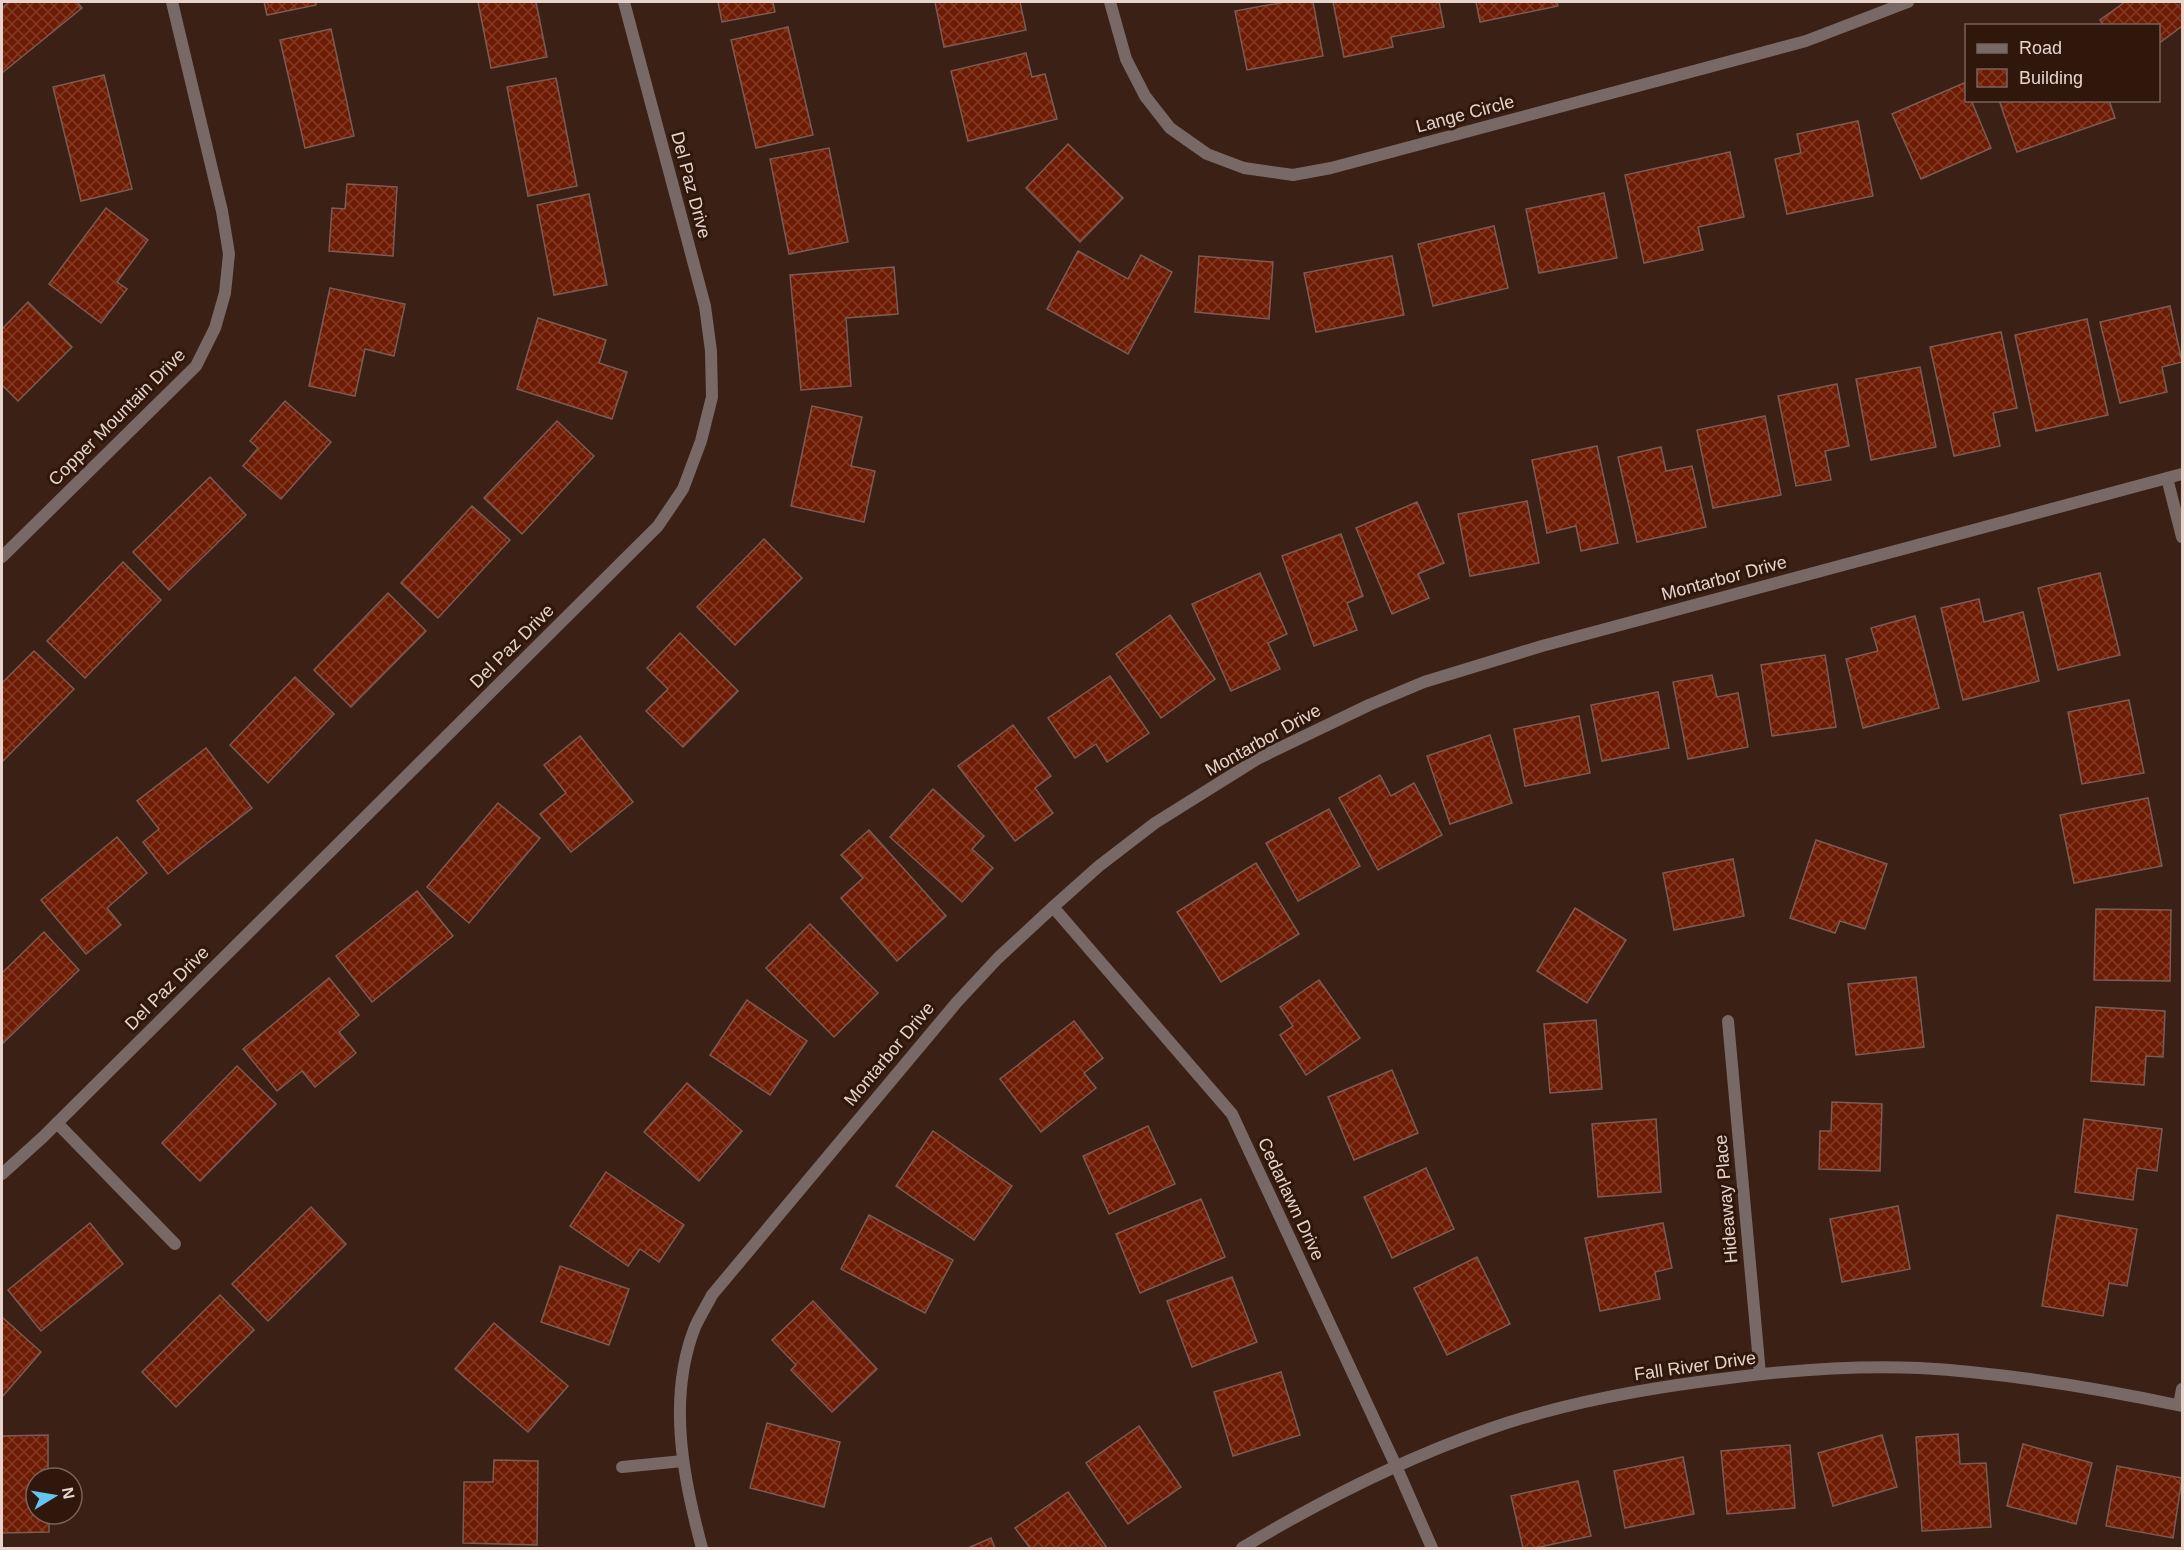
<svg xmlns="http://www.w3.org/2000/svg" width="2184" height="1550" font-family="Arial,sans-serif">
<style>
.building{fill:url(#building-cross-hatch);stroke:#7b5b53;stroke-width:1.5}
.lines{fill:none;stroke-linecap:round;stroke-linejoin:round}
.service{stroke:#786966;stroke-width:12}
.minor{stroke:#786966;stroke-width:12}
.labels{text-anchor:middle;stroke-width:6;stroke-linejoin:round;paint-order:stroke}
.street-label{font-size:18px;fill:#e6d4cd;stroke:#2f170c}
</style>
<defs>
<pattern id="building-cross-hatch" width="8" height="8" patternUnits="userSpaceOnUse" patternTransform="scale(1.5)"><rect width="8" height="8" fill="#6e1b03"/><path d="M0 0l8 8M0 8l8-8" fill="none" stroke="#833b27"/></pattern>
</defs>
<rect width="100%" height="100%" fill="#3a2015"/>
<!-- building -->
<g class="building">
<path d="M9 2H77L82 8 2 73V8Z"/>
<path d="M264 2H316V5L267 15Z"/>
<path d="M478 2H536L547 57 491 68Z"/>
<path d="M718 2H773L775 12 722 22Z"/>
<path d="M935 2H1020L1026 30 944 47Z"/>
<path d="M1285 2H1313L1323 56 1247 70 1235 11Z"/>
<path d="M1333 2H1439L1444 27 1391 37 1393 47 1344 57Z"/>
<path d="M1476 2H1557L1558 6 1480 22Z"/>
<path d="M2125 2H2182V26L2158 44V26H2104L2100 20Z"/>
<path d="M788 27 813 135 756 148 731 40Z"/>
<path d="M331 29 354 136 305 148 280 40Z"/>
<path d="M1026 53 1032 77 1045 74 1057 119 968 141 951 71Z"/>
<path d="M104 75 132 189 81 201 53 87Z"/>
<path d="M556 78 577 186 528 196 507 87Z"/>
<path d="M1964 83 1966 90V100H1971L1991 148 1921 179 1892 114Z"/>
<path d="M1999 100H2109L2115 118 2017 152Z"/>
<path d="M1858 121 1873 196 1787 214 1775 159 1801 153 1797 134Z"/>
<path d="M1068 144 1123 198 1080 242 1026 188Z"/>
<path d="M829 148 848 242 789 254 770 159Z"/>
<path d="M1730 152 1744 217 1698 227 1703 250 1644 263 1625 175Z"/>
<path d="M347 184 397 187 393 256 329 251 332 208 345 209Z"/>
<path d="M1604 193 1617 258 1539 273 1526 209Z"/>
<path d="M589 194 607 285 554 295 537 205Z"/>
<path d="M106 208 148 240 117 282 127 289 101 323 49 284Z"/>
<path d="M1494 226 1508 288 1433 306 1418 244Z"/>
<path d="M1078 251 1128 279 1141 255 1172 272 1128 354 1047 309Z"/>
<path d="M1199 256 1273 262 1269 319 1195 312Z"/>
<path d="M1392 256 1404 315 1316 332 1304 273Z"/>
<path d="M894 267 898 314 846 318 851 386 801 390 790 275Z"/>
<path d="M330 288 405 304 394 356 365 349 355 396 309 386Z"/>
<path d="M28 302 72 347 18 401 2 385V329Z"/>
<path d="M2170 306 2182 362 2162 367 2167 392 2120 403 2100 322Z"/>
<path d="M538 318 606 340 599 363 627 372 612 419 517 389Z"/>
<path d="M2087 319 2108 415 2036 431 2015 335Z"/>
<path d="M2001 332 2017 408 1993 413 2000 446 1954 456 1930 347Z"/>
<path d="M1920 367 1936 447 1871 460 1856 379Z"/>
<path d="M1837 384 1849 446 1825 451 1831 480 1796 486 1778 396Z"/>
<path d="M285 401 331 442 281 499 243 466 258 448 250 441Z"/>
<path d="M812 406 862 417 851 466 875 471 864 522 791 506Z"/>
<path d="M1765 416 1781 495 1713 508 1697 430Z"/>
<path d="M557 421 594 456 522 534 484 498Z"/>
<path d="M1597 446 1618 543 1581 551 1576 526 1547 533 1532 460Z"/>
<path d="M1661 447 1666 471 1692 466 1706 527 1637 542 1618 457Z"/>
<path d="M210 477 246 515 169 590 133 552Z"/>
<path d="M1527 501 1539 563 1470 576 1458 514Z"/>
<path d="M1417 502 1444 563 1418 574 1429 598 1392 614 1356 528Z"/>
<path d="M472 506 510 540 438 618 401 583Z"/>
<path d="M1341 534 1363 596 1347 603 1357 630 1314 646 1282 556Z"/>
<path d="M764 539 802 578 735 645 697 607Z"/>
<path d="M123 562 161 600 85 678 47 641Z"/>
<path d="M1260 573 1287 634 1268 643 1280 669 1231 691 1192 604Z"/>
<path d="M2100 573 2120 655 2058 670 2038 588Z"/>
<path d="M388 593 426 631 351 707 314 670Z"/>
<path d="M1979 599 1984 622 2023 612 2039 681 1963 700 1941 608Z"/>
<path d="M1170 615 1215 679 1161 718 1116 654Z"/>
<path d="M1915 616 1939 708 1863 728 1846 659 1878 651 1871 628Z"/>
<path d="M680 633 738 691 683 747 646 711 668 689 647 668Z"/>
<path d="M34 651 74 689 2 762V683Z"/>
<path d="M1825 655 1836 727 1772 736 1761 665Z"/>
<path d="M1712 675 1717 697 1738 693 1748 747 1688 759 1673 682Z"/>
<path d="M1110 676 1149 733 1107 762 1096 744 1075 758 1048 718Z"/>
<path d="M295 677 334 714 268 783 230 745Z"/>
<path d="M1658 692 1669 748 1602 761 1591 705Z"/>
<path d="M2129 700 2144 773 2082 784 2068 712Z"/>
<path d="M1579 716 1590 773 1525 786 1514 729Z"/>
<path d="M1013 725 1051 776 1035 788 1053 813 1015 841 958 766Z"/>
<path d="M1490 735 1512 803 1450 824 1427 756Z"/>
<path d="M580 736 633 802 571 852 540 814 566 793 544 765Z"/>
<path d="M206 748 252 808 168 874 143 842 159 829 137 801Z"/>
<path d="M1380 775 1391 796 1414 783 1442 835 1378 870 1339 798Z"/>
<path d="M933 789 984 836 972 849 993 868 962 902 890 837Z"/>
<path d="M2148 798 2162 866 2074 883 2060 815Z"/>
<path d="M498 803 540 838 469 923 427 887Z"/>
<path d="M1329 809 1360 866 1298 901 1266 843Z"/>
<path d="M869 830 946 916 897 961 841 898 863 878 841 855Z"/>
<path d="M117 837 147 873 107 908 121 925 86 954 41 900Z"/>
<path d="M1816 840 1887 864 1865 929 1840 921 1835 933 1790 918Z"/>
<path d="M1733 859 1744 916 1674 930 1663 873Z"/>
<path d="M1256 863 1299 934 1221 982 1177 912Z"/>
<path d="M417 891 453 936 372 1002 336 956Z"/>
<path d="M1575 908 1626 940 1587 1003 1537 971Z"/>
<path d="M2096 909 2171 910 2170 981 2094 980Z"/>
<path d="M810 924 878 993 834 1037 766 968Z"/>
<path d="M44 932 79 970 2 1044V973Z"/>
<path d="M1916 977 1924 1047 1856 1055 1848 984Z"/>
<path d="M329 978 359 1015 339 1032 356 1053 315 1087 302 1071 277 1091 243 1049Z"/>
<path d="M1319 980 1360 1038 1306 1075 1280 1035 1293 1026 1280 1007Z"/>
<path d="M747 1000 807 1041 770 1095 710 1055Z"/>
<path d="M2096 1007 2165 1011 2163 1057 2146 1056 2144 1085 2091 1081Z"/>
<path d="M1596 1020 1602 1089 1550 1093 1544 1024Z"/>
<path d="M1074 1021 1103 1058 1084 1073 1096 1088 1041 1132 1000 1079Z"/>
<path d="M237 1066 276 1104 200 1181 162 1143Z"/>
<path d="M1392 1070 1418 1133 1354 1160 1328 1097Z"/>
<path d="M687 1083 742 1131 699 1181 644 1132Z"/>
<path d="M1832 1102 1882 1104 1880 1171 1819 1169 1820 1131H1831Z"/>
<path d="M1656 1119 1661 1192 1598 1197 1592 1124Z"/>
<path d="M2084 1119 2162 1129 2157 1171 2137 1168 2133 1200 2075 1192Z"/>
<path d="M1148 1126 1175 1184 1109 1214 1083 1156Z"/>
<path d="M933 1131 1012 1186 974 1240 896 1186Z"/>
<path d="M1426 1168 1454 1229 1392 1258 1364 1197Z"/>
<path d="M606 1172 684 1225 659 1262 640 1249 628 1266 570 1226Z"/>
<path d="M1201 1199 1225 1257 1140 1293 1116 1234Z"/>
<path d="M1898 1206 1910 1269 1842 1282 1830 1219Z"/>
<path d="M311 1207 346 1244 268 1321 232 1284Z"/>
<path d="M869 1215 953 1260 925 1313 841 1269Z"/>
<path d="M2057 1215 2137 1229 2127 1286 2109 1283 2103 1316 2042 1306Z"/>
<path d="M90 1223 123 1264 41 1331 8 1290Z"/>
<path d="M1663 1223 1672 1268 1655 1272 1660 1299 1600 1311 1585 1238Z"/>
<path d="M1477 1257 1510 1324 1447 1355 1414 1288Z"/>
<path d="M560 1266 629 1289 609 1345 541 1322Z"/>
<path d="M1232 1277 1257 1342 1192 1367 1167 1301Z"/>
<path d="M220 1295 254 1330 176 1407 142 1372Z"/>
<path d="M813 1301 877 1369 832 1412 791 1370 796 1365 772 1340Z"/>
<path d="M2 1317 41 1352 2 1397Z"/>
<path d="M494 1323 568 1386 528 1432 455 1369Z"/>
<path d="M1281 1372 1300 1435 1233 1456 1214 1392Z"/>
<path d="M767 1423 840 1442 824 1507 750 1488Z"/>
<path d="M1139 1426 1181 1487 1128 1524 1086 1463Z"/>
<path d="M1958 1434 1960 1464 1986 1463 1991 1527 1922 1531 1916 1437Z"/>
<path d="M48 1435V1478H36V1514H49V1532L2 1533V1436Z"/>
<path d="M1882 1435 1897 1487 1833 1506 1818 1453Z"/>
<path d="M2023 1444 2092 1463 2076 1524 2007 1506Z"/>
<path d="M1790 1445 1795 1508 1727 1514 1721 1451Z"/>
<path d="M1683 1457 1694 1514 1625 1528 1614 1471Z"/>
<path d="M494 1460 538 1461 537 1545 463 1543 464 1482H493Z"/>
<path d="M2117 1466 2182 1478 2173 1538 2106 1526Z"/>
<path d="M1578 1481 1591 1536 1535 1548H1523L1511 1496Z"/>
<path d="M1068 1492 1107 1548H1030L1015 1528Z"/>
<path d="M991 1538 995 1548H968Z"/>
</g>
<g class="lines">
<!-- service -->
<path class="service" d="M57 1123 175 1244"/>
<!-- minor -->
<g class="minor">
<path d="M1110 2 1126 59 1145 96 1170 128 1207 154 1244 168 1293 175 1331 168 1806 41 1908 2"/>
<path d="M2167 478 2182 537"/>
<path d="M2 557 196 366 215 328 225 293 229 254 222 211 172 2"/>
<path d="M1053 907 1232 1114 1396 1466 1432 1548"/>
<path d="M1728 1021 1760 1374"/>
<path d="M2 1174 43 1137 658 526 683 489 701 441 712 397 711 351 705 306 624 2"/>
<path d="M2179 1405 2182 1389"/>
<path d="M622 1467 683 1461"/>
<path d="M702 1548C683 1478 667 1398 695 1327 700 1316 707 1305 712 1295L957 1002 998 958 1053 907 1099 866 1155 823 1259 758 1369 705 1424 682 1542 646 2182 474"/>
<path d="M1242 1548C1320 1501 1403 1459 1489 1429 1566 1402 1648 1388 1729 1378 1792 1370 1857 1365 1920 1368 2008 1373 2096 1388 2182 1406"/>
</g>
</g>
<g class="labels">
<!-- street labels -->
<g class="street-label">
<text transform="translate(1465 114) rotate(-15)" y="6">Lange Circle</text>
<text transform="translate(691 185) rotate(75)" y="6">Del Paz Drive</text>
<text transform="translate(117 417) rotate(-45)" y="6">Copper Mountain Drive</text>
<text transform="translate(1724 578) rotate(-15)" y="6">Montarbor Drive</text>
<text transform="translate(512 646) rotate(-45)" y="6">Del Paz Drive</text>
<text transform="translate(1263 740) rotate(-29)" y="6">Montarbor Drive</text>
<text transform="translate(167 988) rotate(-45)" y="6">Del Paz Drive</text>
<text transform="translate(889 1054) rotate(-50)" y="6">Montarbor Drive</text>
<text transform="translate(1291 1199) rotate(65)" y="6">Cedarlawn Drive</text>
<text transform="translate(1726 1199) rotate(-95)" y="6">Hideaway Place</text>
<text transform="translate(1695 1366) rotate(-8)" y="6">Fall River Drive</text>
</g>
</g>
<!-- border -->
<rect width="2184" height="1550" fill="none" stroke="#e6d4cd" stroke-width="6"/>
<!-- legend -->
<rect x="1965" y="24" width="195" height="78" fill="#2f170c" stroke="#786359" stroke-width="1.5"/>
<rect x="1977" y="44" width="30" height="9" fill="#786966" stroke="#786359" stroke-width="1.5"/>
<text x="2019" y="54" font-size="18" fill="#e6d4cd">Road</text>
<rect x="1977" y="69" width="30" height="18" fill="url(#building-cross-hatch)" stroke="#786359" stroke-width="1.5"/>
<text x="2019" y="84" font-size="18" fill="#e6d4cd">Building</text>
<!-- north arrow -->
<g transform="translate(54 1496) rotate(79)"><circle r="28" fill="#2f170c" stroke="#786359" stroke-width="1.5"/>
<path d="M0-4.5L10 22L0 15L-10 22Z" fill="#64c5ee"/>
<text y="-9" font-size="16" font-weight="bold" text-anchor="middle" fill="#e6d4cd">N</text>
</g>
</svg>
